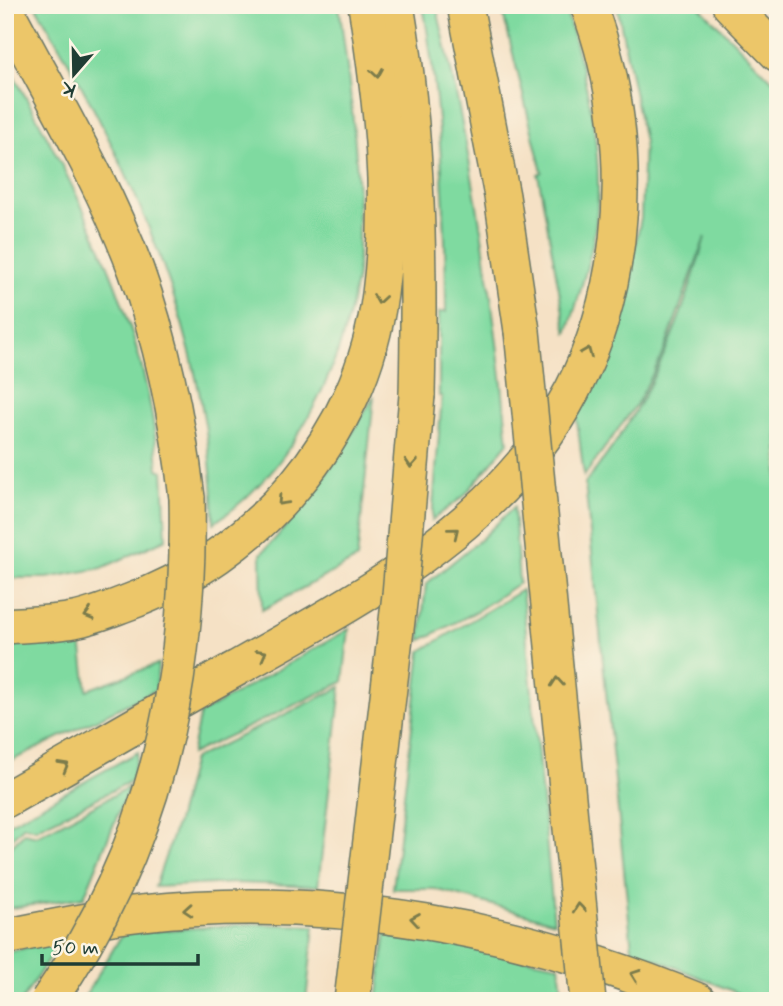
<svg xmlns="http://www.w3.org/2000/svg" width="783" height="1006" font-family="Mynerve,sans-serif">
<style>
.green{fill:#7fdaa0;stroke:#4f8c6a;stroke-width:2}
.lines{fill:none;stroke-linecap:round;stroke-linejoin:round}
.highway-casing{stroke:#6a7667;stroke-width:38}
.highway{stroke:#ecc669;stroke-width:35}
.highway-bridge-casing{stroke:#6a7667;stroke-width:38;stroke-linecap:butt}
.highway-bridge{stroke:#ecc669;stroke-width:35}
.oneway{stroke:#7b7b4c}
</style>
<rect width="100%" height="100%" fill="#fcf5e5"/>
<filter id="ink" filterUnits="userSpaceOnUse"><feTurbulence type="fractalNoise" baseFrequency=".0143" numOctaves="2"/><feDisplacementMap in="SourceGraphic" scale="14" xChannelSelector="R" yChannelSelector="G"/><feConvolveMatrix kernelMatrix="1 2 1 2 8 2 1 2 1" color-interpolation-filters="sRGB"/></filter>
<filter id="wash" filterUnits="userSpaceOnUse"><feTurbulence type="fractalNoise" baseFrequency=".00686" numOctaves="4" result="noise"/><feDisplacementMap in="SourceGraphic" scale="28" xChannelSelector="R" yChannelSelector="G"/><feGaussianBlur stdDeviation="1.57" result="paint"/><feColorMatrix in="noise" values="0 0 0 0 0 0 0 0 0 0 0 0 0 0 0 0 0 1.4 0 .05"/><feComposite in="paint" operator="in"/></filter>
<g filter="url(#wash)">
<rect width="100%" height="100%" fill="#f5e1c5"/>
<!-- green -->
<g class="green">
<path d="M35 5H339C349 80 359 153 358 228 358 245 359 264 356 281 340 373 293 470 214 523 211 339 129 160 35 5Z"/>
<path d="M423 5H436C471 149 494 296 508 443L464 496 432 520 442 396H439V312H446C446 209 441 107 423 5Z"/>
<path d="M501 5H564C587 80 607 157 594 236 588 269 577 302 567 334L538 174 542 172Z"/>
<path d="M617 5H698L778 86V1001H756L632 949 585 483C646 410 680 328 705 237L663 354 638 402 584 476 575 404 602 358 626 290 641 218 644 142Z"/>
<path d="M5 60C73 180 151 329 158 469L163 471 166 539 102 568 47 578H5Z"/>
<path d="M374 396 357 559 262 610 261 554C307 506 341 454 374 396Z"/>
<path d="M514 507 519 583 474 613 420 641 426 584 481 539Z"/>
<path d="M522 590 554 922 435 889H393L421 651Z"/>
<path d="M349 629 343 682 191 754 200 714Z"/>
<path d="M81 641 87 690 158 664 156 690 5 764V642Z"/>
<path d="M341 687 318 886 236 883 155 887 177 822 193 759Z"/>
<path d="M138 752 131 781 36 829 24 826 5 845V826Z"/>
<path d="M129 787 84 897 5 909V852L24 833 37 836Z"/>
<path d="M253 924 314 926 306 1001H82L123 933Z"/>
<path d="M386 932 559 965 563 1001H377Z"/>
<path d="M61 939 22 1001H5V953Z"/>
</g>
</g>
<g filter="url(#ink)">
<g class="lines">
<!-- highway casing -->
<g class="highway-casing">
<g id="highway">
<path d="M396 5C418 135 420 264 417 395"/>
<path d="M465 5 502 196 522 331"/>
<path d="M730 5 778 54"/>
<path d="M5 8C50 94 102 179 136 270 163 345 178 420 187 498"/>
<path d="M5 626C28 624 52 624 74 620 91 617 108 610 124 604 257 557 362 437 380 294 393 197 381 101 366 5"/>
<path d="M5 800C83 756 159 711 237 668 422 565 589 474 617 240 626 162 616 78 588 5"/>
<path d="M5 937C50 928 96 918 142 913 333 892 522 928 698 1001"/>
</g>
</g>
<!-- highway -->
<use href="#highway" class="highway"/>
<!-- highway-bridge casing -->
<g class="highway-bridge-casing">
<g id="highway-bridge">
<path d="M522 331 588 1001"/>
<path d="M48 1001C155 847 191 683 187 498"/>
<path d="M352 1001 400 595 417 395"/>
</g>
</g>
<!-- highway-bridge -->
<use href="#highway-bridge" class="highway-bridge"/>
</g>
<!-- one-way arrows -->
<defs><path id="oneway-chevron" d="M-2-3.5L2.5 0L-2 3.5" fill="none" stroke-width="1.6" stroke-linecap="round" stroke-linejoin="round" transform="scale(1.75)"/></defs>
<g class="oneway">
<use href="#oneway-chevron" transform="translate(377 73) rotate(81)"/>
<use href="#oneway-chevron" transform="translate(379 299) rotate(99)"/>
<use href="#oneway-chevron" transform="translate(587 352) rotate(-68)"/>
<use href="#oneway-chevron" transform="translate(411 463) rotate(94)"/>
<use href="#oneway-chevron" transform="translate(282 501) rotate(133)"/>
<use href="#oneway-chevron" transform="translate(454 532) rotate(-39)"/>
<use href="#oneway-chevron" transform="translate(89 615) rotate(163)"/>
<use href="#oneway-chevron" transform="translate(262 654) rotate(-29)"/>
<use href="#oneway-chevron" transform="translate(557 682) rotate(-95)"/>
<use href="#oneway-chevron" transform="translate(64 766) rotate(-30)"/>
<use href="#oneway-chevron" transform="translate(579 908) rotate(-96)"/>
<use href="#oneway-chevron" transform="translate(188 910) rotate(176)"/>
<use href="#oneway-chevron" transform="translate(415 919) rotate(-171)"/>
<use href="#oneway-chevron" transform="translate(635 975) rotate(-160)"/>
</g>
</g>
<!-- margin -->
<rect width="783" height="1006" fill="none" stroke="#fcf5e5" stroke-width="28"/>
<!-- north arrow -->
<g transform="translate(74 74) rotate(200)" stroke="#fcf5e5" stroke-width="5" paint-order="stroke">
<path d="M0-5L12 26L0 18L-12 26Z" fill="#1f3d34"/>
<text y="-10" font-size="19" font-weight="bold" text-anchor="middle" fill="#1f3d34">K</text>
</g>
<!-- scale -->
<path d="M42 954v10h156v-10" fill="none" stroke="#1f3d34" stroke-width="3.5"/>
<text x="52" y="954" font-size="21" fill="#1f3d34" stroke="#fcf5e5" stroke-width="5" paint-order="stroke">50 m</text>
</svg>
